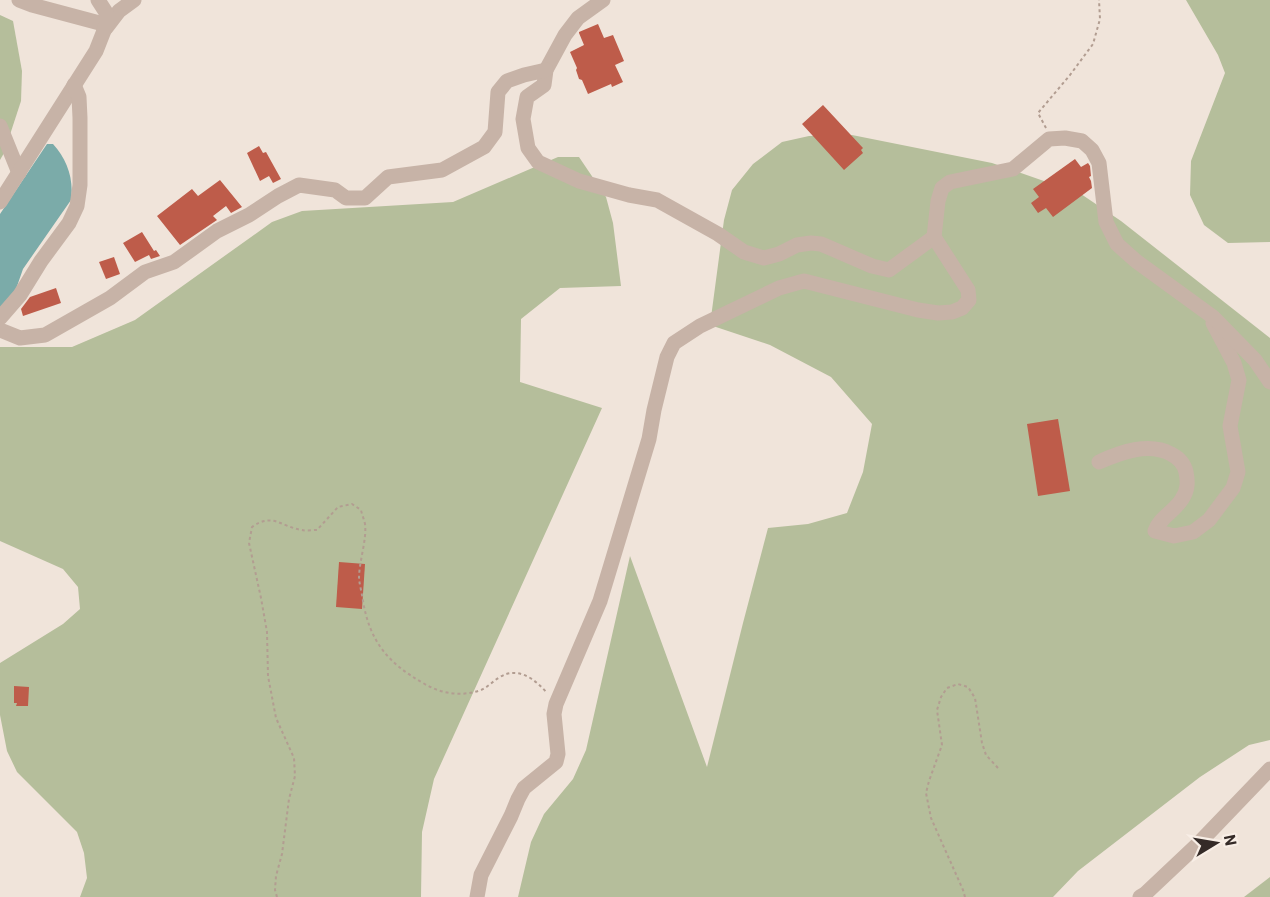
<svg xmlns="http://www.w3.org/2000/svg" width="1270" height="897" font-family="Barlow,sans-serif">
<style>
.green{fill:#b5be9b}
.water{fill:#7baba9}
.building{fill:#be5c4a}
.lines{fill:none;stroke-linecap:round;stroke-linejoin:round}
.path{stroke:#b29d91;stroke-width:2;stroke-dasharray:3 3;stroke-linecap:butt}
.minor{stroke:#c7b3a7;stroke-width:15}
</style>
<rect width="100%" height="100%" fill="#f0e4da"/>
<!-- green -->
<g class="green">
<path d="M1186 0H1270V242L1228 243 1204 225 1190 195 1191 161 1225 73 1218 55Z"/>
<path d="M0 15 13 21 22 71 21 101 4 153 0 160Z"/>
<path d="M852 135 992 163 1081 194 1121 221 1270 338V740L1249 745 1200 777 1078 871 1053 897H518L531 842 544 814 573 779 586 750 630 556 707 767 743 623 768 528 808 524 847 513 863 472 872 424 831 377 770 345 710 325 724 220 732 190 753 164 782 142 809 136Z"/>
<path d="M558 157H579L606 197 613 223 621 286 560 288 521 319 520 382 602 408 434 779 422 832 421 897H80L87 878 84 853 77 832 17 772 7 751 0 715V663L63 624 80 609 78 587 63 569 0 541V347H72L135 320 272 222 302 211 453 202Z"/>
<path d="M1270 877V897H1244Z"/>
</g>
<!-- water -->
<path class="water" d="M47 144H53C67 159 74 179 71 200L23 269 15 292 0 314V214Z"/>
<!-- building -->
<g class="building">
<path d="M598 24 604 38 613 35 624 61 615 65 623 82 612 87 611 84 588 94 582 80 579 79 576 70 577 68 570 52 584 45 579 33V32Z"/>
<path d="M823 105 863 148 861 150 863 153 844 170 802 124Z"/>
<path d="M259 146 263 153 266 152 281 179 273 183 269 176 260 181 247 153Z"/>
<path d="M1075 159 1081 167 1088 163 1090 166 1091 176 1089 177 1091 181 1092 188 1053 217 1046 208 1038 213 1031 203 1039 197 1033 189Z"/>
<path d="M220 180 242 207 231 213 226 206 213 216 217 220 180 245 157 216 192 189 198 196Z"/>
<path d="M142 232 154 251 156 250 160 256 151 259 149 255 135 262 123 243Z"/>
<path d="M114 257 120 274 106 279 99 262Z"/>
<path d="M56 288 61 303 23 316 21 309 30 297Z"/>
<path d="M1058 419 1070 491 1038 496 1027 424Z"/>
<path d="M339 562 365 564 362 609 336 607Z"/>
<path d="M14 686 29 687 28 706H16L17 703H14Z"/>
</g>
<g class="lines">
<!-- path -->
<g class="path">
<path d="M1046 128 1038 113 1070 75 1093 44 1100 19 1099 0"/>
<path d="M277 897 275 890 276 876 282 854 289 799 295 776 294 758 276 718 268 676 267 632 261 598 249 543 252 527C273 512 281 527 302 530 306 531 312 530 317 530L338 507 352 504 361 510C362 515 364 519 365 524 367 540 359 561 359 579 360 586 362 594 363 601 370 642 388 663 423 683 441 694 461 697 481 690 488 687 493 681 500 677 518 666 535 679 547 693"/>
<path d="M965 897 963 890 931 818 926 793 929 781 942 745 937 710 941 697 947 688 958 684 968 687 975 698 982 743 986 755 998 768"/>
</g>
<!-- minor -->
<g class="minor">
<path d="M19 0 32 5 107 25"/>
<path d="M603 0 578 18 565 35 546 70 544 85 527 97 523 119 528 148 538 162 579 181 629 195 657 200 718 234 744 252 764 258 779 254 797 245 811 243 821 244 872 266 889 270 934 237"/>
<path d="M106 28 119 11 134 0"/>
<path d="M0 126 19 173"/>
<path d="M0 202 96 51 107 23V14L98 0"/>
<path d="M0 318 20 295 41 261 69 223 77 206 80 185V118L79 97 74 85"/>
<path d="M0 330 20 338 45 335 110 298 145 272 174 262 217 231 249 215 278 196 299 185 335 190 346 198H365L388 177 442 170 484 147 495 132 498 92 507 81 524 75 546 70"/>
<path d="M1099 462C1121 452 1149 442 1171 454 1179 458 1184 463 1186 472 1188 482 1188 490 1182 499 1175 511 1159 518 1155 531L1174 536 1193 532 1209 520 1233 488 1238 472 1230 426 1239 380 1234 363 1213 323"/>
<path d="M477 897 481 875 511 816 518 799 524 788 556 762 558 754 554 714 556 704 600 601 649 439 654 410 667 357 674 343 700 326 779 288 804 281 918 310 938 313 952 312 962 308 969 300 968 290 934 237 938 201 942 188 950 182 1013 169 1049 139 1065 138 1082 141 1092 150 1099 163 1106 222 1117 244 1136 261 1213 317 1255 360 1270 382"/>
<path d="M1140 897 1145 894 1198 844 1270 769"/>
</g>
</g>
<!-- north arrow -->
<g transform="translate(1216 843) rotate(79)" stroke="#f8eee6" stroke-width="4.5" paint-order="stroke">
<path d="M0-4.5L10 22L0 15L-10 22Z" fill="#342a27"/>
<text y="-9" font-size="16" font-weight="bold" text-anchor="middle" fill="#342a27">N</text>
</g>
</svg>
